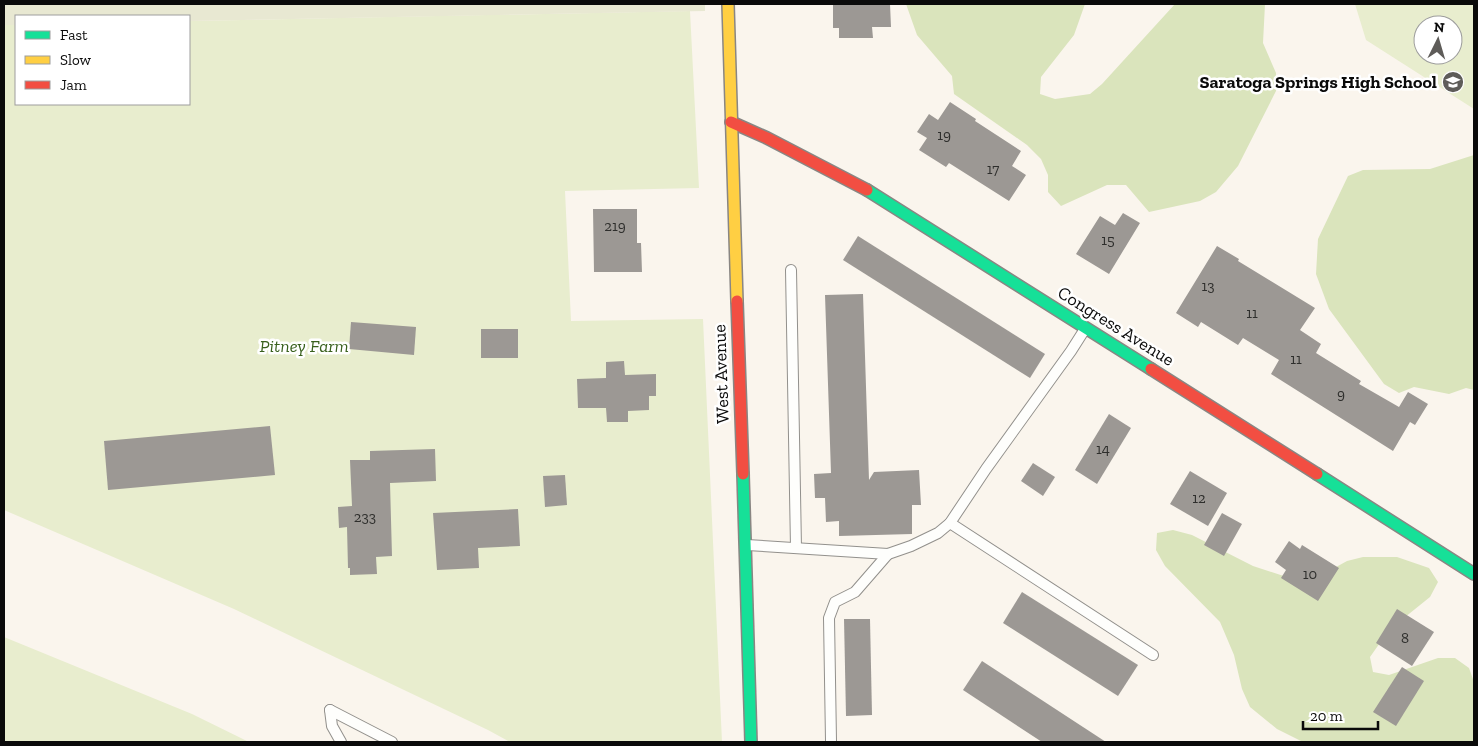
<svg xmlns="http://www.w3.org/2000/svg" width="1478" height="746" font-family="'Zilla Slab',serif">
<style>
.green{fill:#e8edce;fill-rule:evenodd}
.forest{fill:#dae4bc}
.cemetery{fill:#e8e8d2}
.building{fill:#9c9894}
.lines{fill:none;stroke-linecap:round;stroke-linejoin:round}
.lane-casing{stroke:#92908c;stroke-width:12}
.fast-casing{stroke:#898683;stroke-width:14}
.slow-casing{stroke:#898683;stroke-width:14}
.jam-casing{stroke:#898683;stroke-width:14}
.lane{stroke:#fefefc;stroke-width:10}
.fast{stroke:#16e098;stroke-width:11}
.slow{stroke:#ffcf43;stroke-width:11}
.jam{stroke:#f24e42;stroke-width:11}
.labels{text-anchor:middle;stroke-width:5;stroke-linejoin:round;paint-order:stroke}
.number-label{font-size:15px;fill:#2e2e2c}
.poi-label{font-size:18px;font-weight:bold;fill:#0a0a0a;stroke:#fff;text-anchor:end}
.street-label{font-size:18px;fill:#0a0a0a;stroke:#fff}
.park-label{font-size:18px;font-style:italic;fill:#39601d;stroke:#fff}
</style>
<rect width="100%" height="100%" fill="#faf5ed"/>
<!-- green -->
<g class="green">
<path d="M1355 4H1474V109L1366 40ZM1423 25H1453V55H1423Z"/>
<path d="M690 11 699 188 565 191 571 321 703 319 722 742H510L488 730 234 609 4 510V25H16V104H189V21Z"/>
<path d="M4 637 192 714 249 742H4Z"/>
</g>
<!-- forest -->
<g class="forest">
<path d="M906 4H1085L1074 35 1041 77 1040 94 1055 99 1090 94 1102 84 1175 4H1265L1263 43 1276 73V91L1238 166 1216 192 1200 201 1149 212 1126 185H1107L1061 206 1048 192V175L1041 159 1027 145 954 94 952 76 917 35Z"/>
<path d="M1474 155V390L1466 388 1449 394 1414 387 1399 393 1384 384 1329 309 1316 274 1318 239 1348 176 1363 170 1430 169Z"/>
<path d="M1173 530 1192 535 1253 566 1302 582 1318 577 1347 561 1363 557H1397L1429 568 1438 582 1430 597 1389 630 1370 657 1373 672 1389 675 1438 658H1455L1469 668 1474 682V741L1303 742 1277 729 1250 707 1242 689 1234 655 1220 622 1165 566 1156 550 1157 533Z"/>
</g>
<!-- cemetery -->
<path class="cemetery" d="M4 4H705V11L189 21V16H16V25H4Z"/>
<!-- building -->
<g class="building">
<path d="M833 4H890L891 27H872L873 38H839V28H833Z"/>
<path d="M950 102 976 119 975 121 1021 151 1012 166 1026 175 1009 201 949 163 946 167 919 150 927 138 917 132 929 114 938 120Z"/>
<path d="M593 209H637V243H641L642 272H594Z"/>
<path d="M1123 213 1140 223 1109 274 1076 254 1100 216 1115 225Z"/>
<path d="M858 236 1045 354 1030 378 843 260Z"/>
<path d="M1217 246 1239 259 1238 261 1315 308 1300 330 1321 344 1316 353 1361 381 1359 384 1399 407 1408 392 1428 404 1415 425 1410 422 1393 451 1271 374 1279 360 1243 338 1238 345 1201 322 1198 327 1176 313Z"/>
<path d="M863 294 869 480 874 472 919 470 921 505H912V534L839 536V521L826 522 825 498H815L814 474 831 473 825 295Z"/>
<path d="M351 322 416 327 414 355 349 349Z"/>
<rect x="481" y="329" width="37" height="29"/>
<path d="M624 361 625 375 656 374V396H649V410L628 411V422H607L606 408H578L577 379 606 378V362Z"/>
<path d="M1109 414 1131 428 1097 484 1075 470Z"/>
<path d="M270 426 275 475 108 490 104 441Z"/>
<path d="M435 449 436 481 390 483 392 556 376 557 377 574 350 575V568H348L347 527 339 528 338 507 352 506 350 460H370V451Z"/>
<path d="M1033 463 1055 477 1043 496 1021 481Z"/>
<path d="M1190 471 1227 493 1208 526 1170 504Z"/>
<path d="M565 475 567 505 545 507 543 476Z"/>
<path d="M518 509 520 546 478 548 479 568 437 570 433 513Z"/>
<path d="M1222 513 1242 524 1224 556 1204 545Z"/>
<path d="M1289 541 1300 549 1302 545 1339 568 1318 601 1281 578 1286 570 1275 562Z"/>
<path d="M1022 592 1138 665 1118 696 1003 623Z"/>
<path d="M1397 609 1434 632 1412 666 1376 643Z"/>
<path d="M844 619H870L872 715 846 716Z"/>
<path d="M982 661 1106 742H1042L963 690Z"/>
<path d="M1402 667 1424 681 1396 726 1373 712Z"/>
</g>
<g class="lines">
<!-- lane casing -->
<g class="lane-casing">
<g id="lane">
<path d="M791 270 796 548"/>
<path d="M950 523 1153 655"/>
<path d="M747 545 888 554 911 546 938 533 950 523 986 469 1071 351 1085 329"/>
<path d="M330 710 392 742"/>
<path d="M330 710 332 726 341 742"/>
<path d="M831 741 829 618 835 602 855 592 888 554"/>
</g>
</g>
<!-- fast casing -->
<g class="fast-casing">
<g id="fast">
<path d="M867 190 1151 369"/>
<path d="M743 474 751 742"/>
<path d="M1317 474 1474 574"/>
</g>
</g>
<!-- slow casing -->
<g class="slow-casing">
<path id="slow" d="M728 4 737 301"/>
</g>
<!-- jam casing -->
<g class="jam-casing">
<g id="jam">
<path d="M731 122 767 138 867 190"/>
<path d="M737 301 743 474"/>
<path d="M1151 369 1317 474"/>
</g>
</g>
<!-- lane -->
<use href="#lane" class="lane"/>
<!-- fast -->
<use href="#fast" class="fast"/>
<!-- slow -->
<use href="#slow" class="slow"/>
<!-- jam -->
<use href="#jam" class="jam"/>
</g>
<!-- icons -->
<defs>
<g id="school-disc" transform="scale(1.125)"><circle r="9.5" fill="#5e5c59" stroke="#fff"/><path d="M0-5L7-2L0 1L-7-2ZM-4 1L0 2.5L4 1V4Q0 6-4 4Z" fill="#fff"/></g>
</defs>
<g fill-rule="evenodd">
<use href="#school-disc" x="1453" y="82"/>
</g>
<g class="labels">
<!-- number labels -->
<g class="number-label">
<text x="944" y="140">19</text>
<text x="993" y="174">17</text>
<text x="615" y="231">219</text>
<text x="1108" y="245">15</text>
<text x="1208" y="291">13</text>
<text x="1252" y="318">11</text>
<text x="1296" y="364">11</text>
<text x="1341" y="399">9</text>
<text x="1103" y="454">14</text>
<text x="1199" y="503">12</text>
<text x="365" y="522">233</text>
<text x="1310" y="579">10</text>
<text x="1405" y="643">8</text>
</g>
<!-- poi labels -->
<g class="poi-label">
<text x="1437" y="88">Saratoga Springs High School</text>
</g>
<!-- street labels -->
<g class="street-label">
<text transform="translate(1116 326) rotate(32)" y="6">Congress Avenue</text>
<text transform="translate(721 374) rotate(-92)" y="6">West Avenue</text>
</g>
<!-- park labels -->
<g class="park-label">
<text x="304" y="352">Pitney Farm</text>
</g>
</g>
<!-- border -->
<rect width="1478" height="746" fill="none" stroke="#0a0a0a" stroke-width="10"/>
<!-- legend -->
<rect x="15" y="15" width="175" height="90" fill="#ffffff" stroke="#9d9d9d"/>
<rect x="25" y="31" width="25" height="8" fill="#16e098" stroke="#9d9d9d"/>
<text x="60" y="40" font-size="15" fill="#0a0a0a">Fast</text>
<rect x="25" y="56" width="25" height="8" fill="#ffcf43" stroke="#9d9d9d"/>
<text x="60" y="65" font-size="15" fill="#0a0a0a">Slow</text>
<rect x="25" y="81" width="25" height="8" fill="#f24e42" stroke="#9d9d9d"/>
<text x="60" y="90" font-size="15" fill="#0a0a0a">Jam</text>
<!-- north arrow -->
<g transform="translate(1438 40) rotate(5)"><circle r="24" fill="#ffffff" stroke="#9d9d9d"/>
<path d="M0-4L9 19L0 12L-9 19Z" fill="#5e5c59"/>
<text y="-8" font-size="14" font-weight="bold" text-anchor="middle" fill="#0a0a0a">N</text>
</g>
<!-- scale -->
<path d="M1303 721v8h75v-8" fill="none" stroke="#0a0a0a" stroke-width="2.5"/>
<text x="1310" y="721" font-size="15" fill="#0a0a0a" stroke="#ffffff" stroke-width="4" paint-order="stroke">20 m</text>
</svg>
